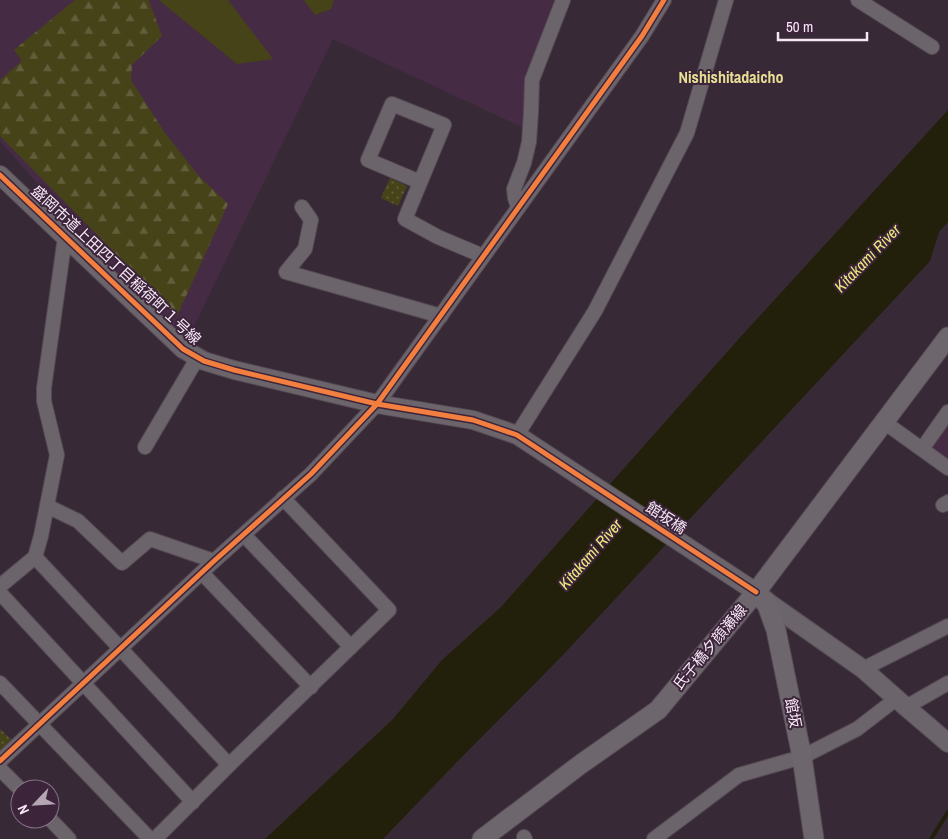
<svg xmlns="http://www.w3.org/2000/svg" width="948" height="839" font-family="'Archivo Narrow','Noto Sans JP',sans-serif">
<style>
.built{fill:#452b44}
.grass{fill:#474319}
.forest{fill:url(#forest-firs)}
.park{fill:url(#park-dots)}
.water{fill:#22200a}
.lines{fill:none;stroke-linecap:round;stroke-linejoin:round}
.stream{stroke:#22200a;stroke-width:4}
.minor-casing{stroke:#554954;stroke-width:16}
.tertiary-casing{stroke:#554954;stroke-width:20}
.secondary-casing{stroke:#554954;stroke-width:21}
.minor{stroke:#6b656b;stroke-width:14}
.tertiary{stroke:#6b656b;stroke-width:18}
.secondary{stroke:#6e666d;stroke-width:19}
.cycleway-casing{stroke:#3c253b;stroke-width:8}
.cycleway{stroke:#f27e40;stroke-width:5}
.labels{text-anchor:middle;stroke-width:4;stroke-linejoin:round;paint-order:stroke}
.street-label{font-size:15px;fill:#f8e8f6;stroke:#3c253b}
.neighbourhood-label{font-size:16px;font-weight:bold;fill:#e4e192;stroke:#3c253b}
.water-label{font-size:16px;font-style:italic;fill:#ede97c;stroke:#3c253b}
</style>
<defs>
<pattern id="forest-firs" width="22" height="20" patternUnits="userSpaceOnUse" patternTransform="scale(1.25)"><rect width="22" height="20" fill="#474319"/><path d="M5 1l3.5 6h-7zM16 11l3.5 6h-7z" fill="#625e3b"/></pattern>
<pattern id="park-dots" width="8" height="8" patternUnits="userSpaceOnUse" patternTransform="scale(1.25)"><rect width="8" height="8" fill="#474319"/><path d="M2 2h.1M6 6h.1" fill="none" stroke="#625e3b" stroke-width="1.8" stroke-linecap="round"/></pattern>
</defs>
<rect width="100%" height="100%" fill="#372a36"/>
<!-- built -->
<g class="built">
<path d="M0 0H559L524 128 333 39 183 349 0 141Z"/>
<path d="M948 418V460L932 449 931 442Z"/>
</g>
<!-- grass -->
<g class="grass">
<path d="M161 0H228L273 59 237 64 160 1Z"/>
<path d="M304 0H334L331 9 315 15Z"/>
</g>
<!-- forest -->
<path class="forest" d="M75 0H148L149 1 162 36 132 65 131 80 165 133 198 175 228 204 177 316 0 136V80L22 61 14 50Z"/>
<!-- park -->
<g class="park">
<path d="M390 178 407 186 398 206 381 198Z"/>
<path d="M0 729 12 740 0 752Z"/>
</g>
<!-- water -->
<path class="water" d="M948 110V222L939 232 930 261 563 655 454 765 383 839H265L393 719 442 660 501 607 736 342Z"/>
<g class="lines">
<!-- stream -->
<path class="stream" d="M931 839 948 812"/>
<!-- minor casing -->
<g class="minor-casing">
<g id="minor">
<path d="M858 0 932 47"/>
<path d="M420 182 368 160 392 104 444 125 405 219 438 237 476 253 482 258"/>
<path d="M302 207 311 220 305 249 286 272 441 316"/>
<path d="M518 207 515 198 514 189 524 163 529 142 531 112 532 80 563 0"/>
<path d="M884 422 948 468"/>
<path d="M517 435 595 311 687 133 726 0"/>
<path d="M145 447 198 357"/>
<path d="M922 449 948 412"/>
<path d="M943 505 948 502"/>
<path d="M47 506 78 521 122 563 150 539 214 561"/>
<path d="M244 535 351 647"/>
<path d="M35 557 229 765"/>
<path d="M202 573 311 687"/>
<path d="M0 586 35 557 41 536 57 455 44 401V388L65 237"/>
<path d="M0 593 193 802"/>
<path d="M863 669 948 626"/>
<path d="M0 683 150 839"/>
<path d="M906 707 948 683"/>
<path d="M0 761 214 561 311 474 377 404 642 36 664 0"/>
<path d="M0 769 20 789"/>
<path d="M50 819 69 839"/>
<path d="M524 837 525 839"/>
<path d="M155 839 229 765 389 610 283 498"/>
<path d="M654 839 739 775 802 757 857 729 896 699"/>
</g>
</g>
<!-- tertiary casing -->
<g class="tertiary-casing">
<path id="tertiary" d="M0 175 183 349 204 361 234 370 377 404 473 420 517 435 756 592 769 603 863 669 906 707 948 743"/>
</g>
<!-- secondary casing -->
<g class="secondary-casing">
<g id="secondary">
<path d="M756 592 767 605 776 630 802 757 814 839"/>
<path d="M482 839 581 764 658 710 756 592 948 337"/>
</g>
</g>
<!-- minor -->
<use href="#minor" class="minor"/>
<!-- tertiary -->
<use href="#tertiary" class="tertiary"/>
<!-- secondary -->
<use href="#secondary" class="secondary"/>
<!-- cycleway casing -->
<g class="cycleway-casing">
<g id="cycleway">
<path d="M0 175 183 349 204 361 234 370 377 404 473 420 517 435 756 592"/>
<path d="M0 761 214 561 311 474 377 404 642 36 664 0"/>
</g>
</g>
<!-- cycleway -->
<use href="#cycleway" class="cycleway"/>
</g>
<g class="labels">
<!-- street labels -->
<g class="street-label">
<text transform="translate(116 265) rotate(43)" y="5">盛岡市道上田四丁目稲荷町１号線</text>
<text transform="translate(666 518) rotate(33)" y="5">館坂橋</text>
<text transform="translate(710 647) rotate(-50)" y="5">氏子橋夕顔瀬線</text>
<text transform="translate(793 713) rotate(79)" y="5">館坂</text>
</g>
<!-- neighbourhood labels -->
<g class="neighbourhood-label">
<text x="731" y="83">Nishishitadaicho</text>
</g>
<!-- water labels -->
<g class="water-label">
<text transform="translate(867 258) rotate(-46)" y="6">Kitakami River</text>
<text transform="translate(590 554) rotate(-49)" y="6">Kitakami River</text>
</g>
</g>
<!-- north arrow -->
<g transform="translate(35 804) rotate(245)"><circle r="24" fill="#3c253b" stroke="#877386"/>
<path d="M0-4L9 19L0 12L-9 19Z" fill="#b4a6b3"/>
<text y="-8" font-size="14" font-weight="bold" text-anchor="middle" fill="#f8e8f6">N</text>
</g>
<!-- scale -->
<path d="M778 32v8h89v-8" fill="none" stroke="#f8e8f6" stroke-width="2.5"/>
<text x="786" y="32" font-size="15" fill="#f8e8f6" stroke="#3c253b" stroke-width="4" paint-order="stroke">50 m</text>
</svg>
